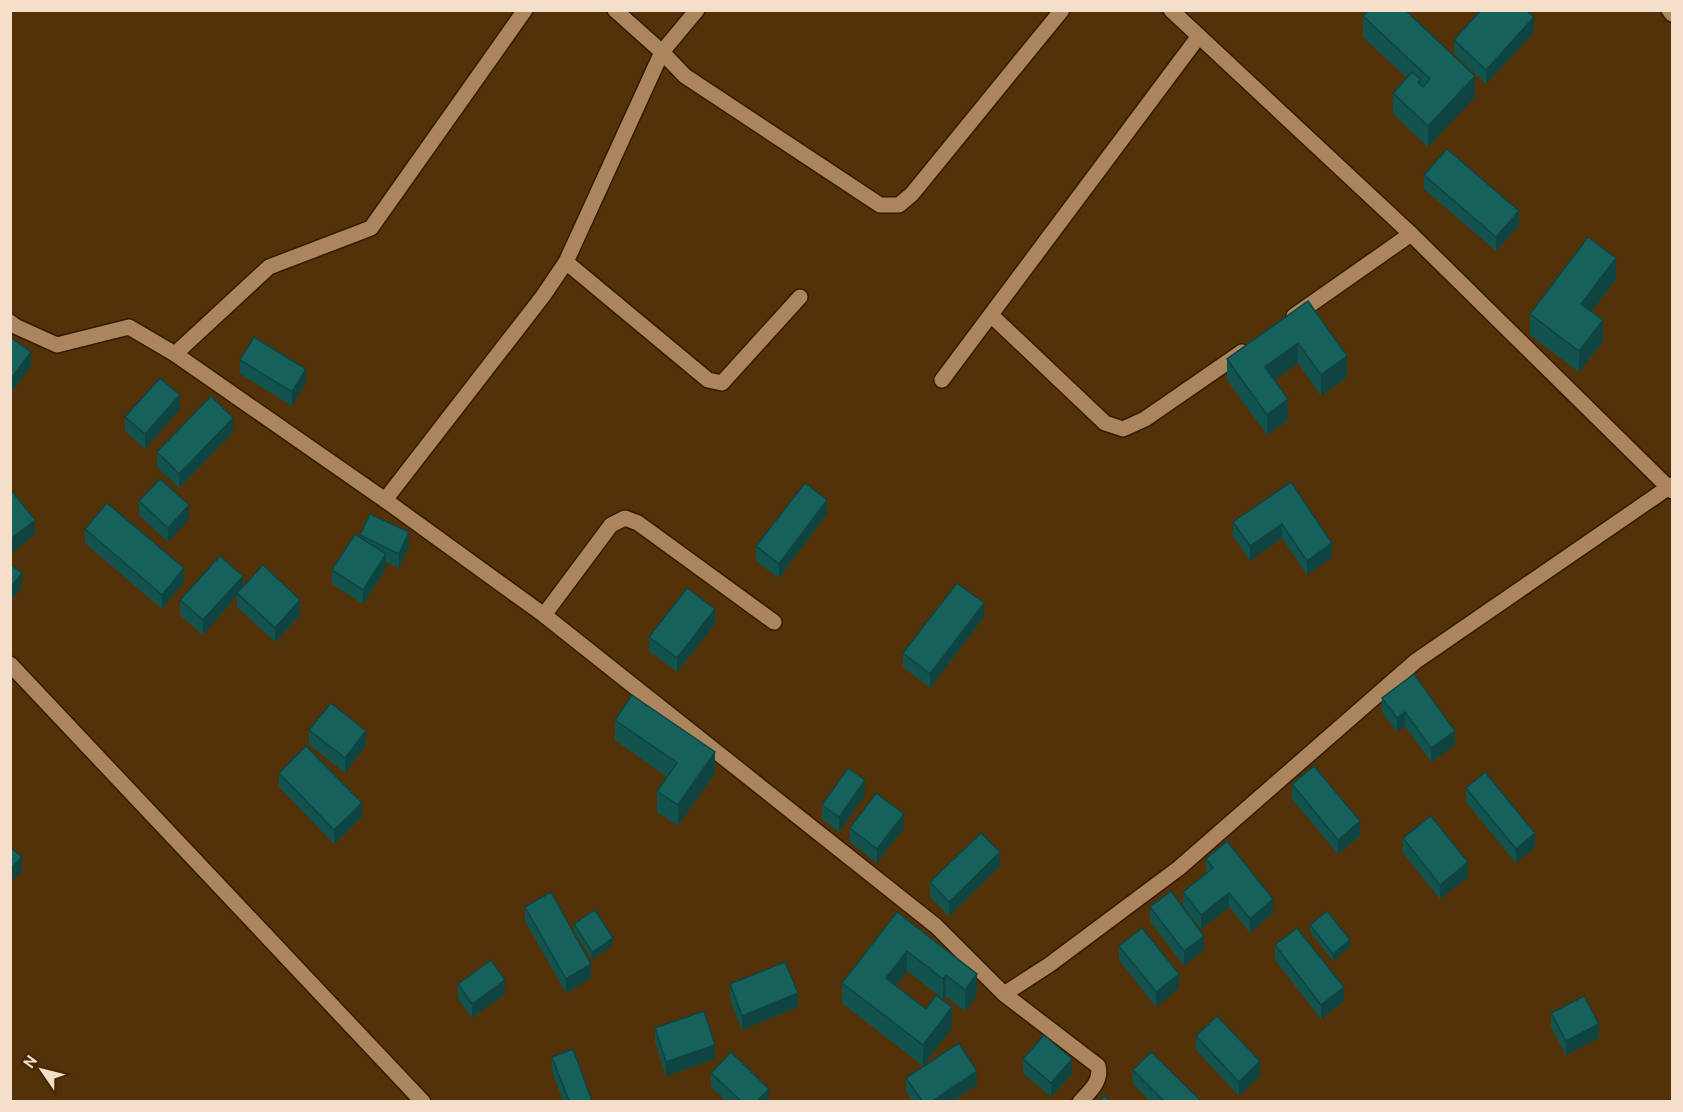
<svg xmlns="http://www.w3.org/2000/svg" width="1683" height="1112" font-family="Cabin,sans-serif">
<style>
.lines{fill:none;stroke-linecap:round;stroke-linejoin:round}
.minor-casing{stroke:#341b00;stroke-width:18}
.minor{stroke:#ab855e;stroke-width:15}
.wall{fill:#13534e}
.shaded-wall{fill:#0f4440}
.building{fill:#16615b;stroke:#0f4440;stroke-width:1.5}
</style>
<rect width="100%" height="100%" fill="#533209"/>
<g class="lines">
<!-- minor casing -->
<g class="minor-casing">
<g id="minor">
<path d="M615 10 662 52 685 76 880 205H899L912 194 1062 10"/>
<path d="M1171 10 1411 234 1672 491"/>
<path d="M1669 10 1672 14"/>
<path d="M566 262 708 380 722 383 800 297"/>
<path d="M991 315 1105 423 1123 429 1145 419 1242 352"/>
<path d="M1294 316 1411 234"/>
<path d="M10 322 17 327 57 345 129 327 175 354 385 500 544 615 936 926 1004 994 1098 1066C1102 1081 1090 1091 1080 1102"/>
<path d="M175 354 269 267 371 228 525 10"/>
<path d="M942 380 1199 36"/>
<path d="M385 500 543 296 566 262 662 52 697 10"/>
<path d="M544 615 611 525 625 518 638 523 774 622"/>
<path d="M10 664 423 1102"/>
<path d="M1004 994 1049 965 1179 868 1416 661 1672 485"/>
</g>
</g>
<!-- minor -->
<use href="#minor" class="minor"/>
</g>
<!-- wall -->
<g class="wall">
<path d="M1363 16 1475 97 1428 147 1393 114V93L1407 78 1363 37Z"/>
<path d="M1534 32 1486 84 1454 54V40Z"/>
<path d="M1424 175 1519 225 1496 251 1424 189Z"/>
<path d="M1616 279 1591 312 1603 341 1579 372 1530 335V314Z"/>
<path d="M1308 301 1347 377 1321 396 1298 363 1274 381 1288 420 1267 435 1227 380V359Z"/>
<path d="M240 360 306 383 292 406 240 374Z"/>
<path d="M180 409 145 449 125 431V417Z"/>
<path d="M233 432 179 488 157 467V452Z"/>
<path d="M1291 482 1332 557 1307 575 1282 538 1250 561 1233 536V522Z"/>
<path d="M139 501 189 519 168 542 139 515Z"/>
<path d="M827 514 779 578 756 561V546Z"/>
<path d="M85 529 184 582 162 609 85 543Z"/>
<path d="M360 535 409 547 399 568 386 562V568L363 604 332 584V570L360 537Z"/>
<path d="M243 587 300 615 275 642 237 607V596L203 635 180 615V600Z"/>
<path d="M984 617 930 688 903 667V653Z"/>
<path d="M715 624 677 672 649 651V637Z"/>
<path d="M1382 698 1455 745 1431 762 1405 726 1397 732 1382 712Z"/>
<path d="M615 720 715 773 678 826 657 812V791L667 777 615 740Z"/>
<path d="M309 730 366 745 345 773 309 744Z"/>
<path d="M279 773 362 817 334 844 279 787Z"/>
<path d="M1292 784 1360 836 1338 854 1292 799Z"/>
<path d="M1466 788 1535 847 1516 863 1466 802Z"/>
<path d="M865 795 839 832 822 819V805Z"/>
<path d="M850 828H904L877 863 850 842Z"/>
<path d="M1403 838 1468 877 1440 899 1403 853Z"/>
<path d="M1206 859 1273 913 1250 933 1229 907 1201 929 1183 906V892L1206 873Z"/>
<path d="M1000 866 949 916 930 897V882Z"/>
<path d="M525 907 591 978 566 993 525 921Z"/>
<path d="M1150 907 1204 950 1184 966 1150 921Z"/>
<path d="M897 912 977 995 965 1011 946 996 943 999 907 971 896 986 952 1028 923 1066 842 1003V983Z"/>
<path d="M574 924 613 945 592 959 574 931Z"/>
<path d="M1310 925 1350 947 1333 961 1310 932Z"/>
<path d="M1275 945 1344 1001 1321 1019 1275 960Z"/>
<path d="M1119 946 1179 988 1156 1007 1119 960Z"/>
<path d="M458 984 505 994 472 1018 458 999Z"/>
<path d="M730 984 798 1007 742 1030 730 999Z"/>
<path d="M1551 1013 1599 1038 1566 1055 1551 1027Z"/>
<path d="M655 1028 715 1059 666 1076 655 1042Z"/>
<path d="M1196 1036 1260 1076 1239 1096 1196 1050Z"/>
<path d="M552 1057 592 1101H563L552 1071Z"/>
<path d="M1023 1059 1072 1074 1051 1097 1023 1073Z"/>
<path d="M1133 1070 1201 1101H1150L1133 1084Z"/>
<path d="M711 1073 769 1101H726L711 1087Z"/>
<path d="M906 1078 977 1085 953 1101H913L906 1092Z"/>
</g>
<!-- shaded-wall -->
<g class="shaded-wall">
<path d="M1534 17V32L1486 84V70Z"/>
<path d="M1475 76V97L1428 147V126Z"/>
<path d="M1519 211V225L1496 251V237Z"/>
<path d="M1616 258V279L1581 325V304Z"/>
<path d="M1603 320V341L1579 372V351Z"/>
<path d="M1298 343V363L1265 388V367Z"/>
<path d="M31 352V366L10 394V380Z"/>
<path d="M1347 356V377L1321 396V375Z"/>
<path d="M306 369V383L292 406V392Z"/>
<path d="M180 395V409L145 449V434Z"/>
<path d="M1288 399V420L1267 435V415Z"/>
<path d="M233 418V432L179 488V474Z"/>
<path d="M827 500V514L779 578V564Z"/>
<path d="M189 505V519L168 542V528Z"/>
<path d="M35 520V534L11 554V539Z"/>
<path d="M1282 524V538L1250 561V546Z"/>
<path d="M409 532V547L399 568V554Z"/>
<path d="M1332 543V557L1307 575V561Z"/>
<path d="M386 554V568L363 604V590Z"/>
<path d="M184 568V582L162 609V595Z"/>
<path d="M22 573V587L10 602V588Z"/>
<path d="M243 576V590L237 593V596L203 635V620Z"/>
<path d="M300 600V615L275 642V628Z"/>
<path d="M984 603V617L930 688V674Z"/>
<path d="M715 609V624L677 672V658Z"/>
<path d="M1405 712V726L1397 732V718Z"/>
<path d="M366 731V745L345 773V758Z"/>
<path d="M1455 731V745L1431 762V748Z"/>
<path d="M715 752V773L678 826V805Z"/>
<path d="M865 780V795L839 832V817Z"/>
<path d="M362 803V817L334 844V830Z"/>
<path d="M904 814V828L877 863V849Z"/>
<path d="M1360 821V836L1338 854V840Z"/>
<path d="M1535 833V847L1516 863V849Z"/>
<path d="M1000 852V866L949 916V902Z"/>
<path d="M22 857V871L10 883V869Z"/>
<path d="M1468 862V877L1440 899V885Z"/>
<path d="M1229 893V907L1201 929V915Z"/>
<path d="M1273 899V913L1250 933V919Z"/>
<path d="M1204 936V950L1184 966V951Z"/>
<path d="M613 938V945L592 959V952Z"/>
<path d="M1350 940V947L1333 961V954Z"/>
<path d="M907 951V971L886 999V978Z"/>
<path d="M591 964V978L566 993V979Z"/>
<path d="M977 974V995L965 1011V990Z"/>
<path d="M1179 974V988L1156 1007V992Z"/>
<path d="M946 975V996L943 999V979Z"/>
<path d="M505 980V994L472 1018V1004Z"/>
<path d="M1344 987V1001L1321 1019V1005Z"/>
<path d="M798 993V1007L742 1030V1016Z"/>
<path d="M952 1007V1028L923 1066V1045Z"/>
<path d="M1599 1024V1038L1566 1055V1041Z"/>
<path d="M715 1045V1059L666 1076V1062Z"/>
<path d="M1072 1059V1074L1051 1097V1083Z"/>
<path d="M1260 1061V1076L1239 1096V1082Z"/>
<path d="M977 1071V1085L953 1101H932Z"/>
<path d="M769 1089V1101H757Z"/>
</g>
<!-- building -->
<g class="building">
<path d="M1369 10H1405L1475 76 1428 126 1393 93 1412 72 1421 80 1418 82 1423 87 1430 79 1363 16Z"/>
<path d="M1481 10H1526L1534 17 1486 70 1454 40Z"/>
<path d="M1447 149 1519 211 1496 237 1424 175Z"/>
<path d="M1588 237 1616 258 1581 304 1603 320 1579 351 1530 314Z"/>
<path d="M1308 301 1347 356 1321 375 1298 343 1265 367 1288 399 1267 415 1227 359Z"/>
<path d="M10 337 31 352 10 380Z"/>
<path d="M254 337 306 369 292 392 240 360Z"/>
<path d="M160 378 180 395 145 434 125 417Z"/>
<path d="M211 396 233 418 179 474 157 452Z"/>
<path d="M160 479 189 505 168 528 139 501Z"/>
<path d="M1291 482 1332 543 1307 561 1282 524 1250 546 1233 522Z"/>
<path d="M805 483 827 500 779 564 756 546Z"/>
<path d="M11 490 35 520 11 539 10 491Z"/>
<path d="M107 503 184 568 162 595 85 529Z"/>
<path d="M370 514 409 532 399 554 360 535Z"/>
<path d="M355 534 386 554 363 590 332 570Z"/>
<path d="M220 556 243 576 203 620 180 600Z"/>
<path d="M10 564 22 573 10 588Z"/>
<path d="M263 565 300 600 275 628 237 593Z"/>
<path d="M957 583 984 603 930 674 903 653Z"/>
<path d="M687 588 715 609 677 658 649 637Z"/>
<path d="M1414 674 1455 731 1431 748 1405 712 1397 718 1382 698Z"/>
<path d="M632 695 715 752 678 805 657 791 677 763 615 720Z"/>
<path d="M331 703 366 731 345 758 309 730Z"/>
<path d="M306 746 362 803 334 830 279 773Z"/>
<path d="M1314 766 1360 821 1338 840 1292 784Z"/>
<path d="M848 768 865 780 839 817 822 805Z"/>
<path d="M1485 772 1535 833 1516 849 1466 788Z"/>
<path d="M876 793 904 814 877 849 850 828Z"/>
<path d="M1431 816 1468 862 1440 885 1403 838Z"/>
<path d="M981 833 1000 852 949 902 930 882Z"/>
<path d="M1227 841 1273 899 1250 919 1229 893 1201 915 1183 892 1213 868 1206 859Z"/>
<path d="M10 847 22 857 10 869Z"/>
<path d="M1171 891 1204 936 1184 951 1150 907Z"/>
<path d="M551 892 591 964 566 979 525 907Z"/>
<path d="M595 910 613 938 592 952 574 924Z"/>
<path d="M1327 911 1350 940 1333 954 1310 925Z"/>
<path d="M897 912 977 974 965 990 946 975 943 979 907 951 886 978 926 1009 936 995 952 1007 923 1045 842 983Z"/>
<path d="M1142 928 1179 974 1156 992 1119 946Z"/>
<path d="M1297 928 1344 987 1321 1005 1275 945Z"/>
<path d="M491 960 505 980 472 1004 458 984Z"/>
<path d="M785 962 798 993 742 1016 730 984Z"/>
<path d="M1584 996 1599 1024 1566 1041 1551 1013Z"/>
<path d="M704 1011 715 1045 666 1062 655 1028Z"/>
<path d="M1217 1016 1260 1061 1239 1082 1196 1036Z"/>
<path d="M1044 1035 1072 1059 1051 1083 1023 1059Z"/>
<path d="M959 1043 977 1071 932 1101H922L906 1078Z"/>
<path d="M573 1049 592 1101H569L552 1057Z"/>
<path d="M731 1052 769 1089 757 1101H741L711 1073Z"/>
<path d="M1151 1052 1201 1101H1164L1133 1070Z"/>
<path d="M1104 1096 1111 1101H1100Z"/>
</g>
<!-- border -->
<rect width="1683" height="1112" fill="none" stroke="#f4dfcb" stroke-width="24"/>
<!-- north arrow -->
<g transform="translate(42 1070) rotate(305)" stroke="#482800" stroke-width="4.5" paint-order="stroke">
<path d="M0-4.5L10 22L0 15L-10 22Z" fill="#f4dfcb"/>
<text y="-9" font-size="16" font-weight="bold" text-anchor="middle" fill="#f4dfcb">N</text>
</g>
</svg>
